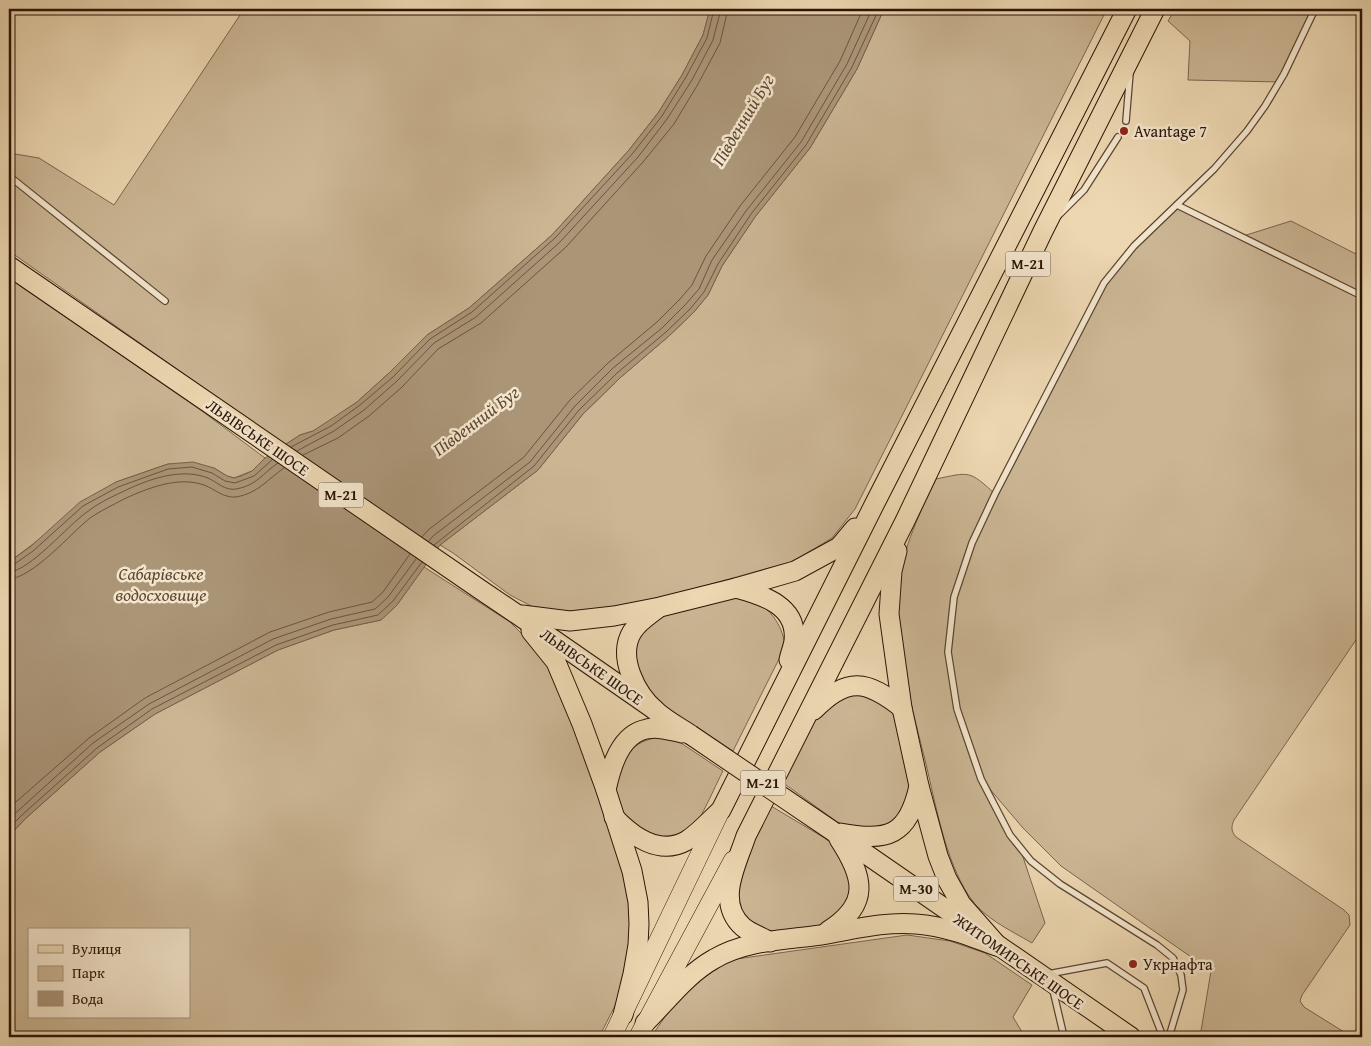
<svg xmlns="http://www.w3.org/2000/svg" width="1371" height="1046" font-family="'Gentium Book Plus',serif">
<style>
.green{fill:#cbb694;stroke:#7b654e;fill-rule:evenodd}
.water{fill:#aa9577;stroke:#77614a}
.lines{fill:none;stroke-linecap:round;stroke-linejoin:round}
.shore{stroke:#6a543f;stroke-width:1}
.service-casing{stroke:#5b4532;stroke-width:8}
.primary-casing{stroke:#2b1407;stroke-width:19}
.trunk-casing{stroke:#2b1407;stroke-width:21}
.service{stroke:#f3e5cc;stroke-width:5.5}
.primary{stroke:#ecd7b1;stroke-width:18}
.trunk{stroke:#ecd7b1;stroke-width:19}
.trunk-bridge-casing{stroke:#2b1407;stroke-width:21;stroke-linecap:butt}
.trunk-bridge{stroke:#ecd7b1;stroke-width:19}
.poi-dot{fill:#8f2418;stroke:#f3e5cc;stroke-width:2}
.labels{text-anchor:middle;stroke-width:5;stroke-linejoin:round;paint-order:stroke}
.shield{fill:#f3e5cc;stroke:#675342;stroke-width:1}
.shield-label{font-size:15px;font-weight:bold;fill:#2b1407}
.poi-label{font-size:16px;fill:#2b1407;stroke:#f3e5cc;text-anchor:start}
.street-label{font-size:16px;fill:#2b1407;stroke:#f3e5cc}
.water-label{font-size:18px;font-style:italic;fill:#5e4834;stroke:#f3e5cc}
</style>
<rect width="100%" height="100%" fill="#ecd7b1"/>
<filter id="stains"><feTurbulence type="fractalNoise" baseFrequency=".004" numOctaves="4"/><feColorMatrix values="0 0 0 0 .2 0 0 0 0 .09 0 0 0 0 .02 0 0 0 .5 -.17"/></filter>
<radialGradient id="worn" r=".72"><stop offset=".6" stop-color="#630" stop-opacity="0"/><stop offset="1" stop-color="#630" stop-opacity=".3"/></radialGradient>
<!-- green -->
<g class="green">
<path d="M244 9H710L703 35 682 75 658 113 629 150 552 235 469 308 427 335 389 373 357 402 328 422 313 431 300 435 285 445 9 251V153L39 158 114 205Z"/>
<path d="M884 9H1107L855 509 832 538 794 561 614 611 570 615 533 607 510 595 453 553 440 545 538 470 583 414 621 377 669 336 694 312 708 295 722 266 755 217 810 148 857 69Z"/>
<path d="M1175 9H1315L1280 82 1188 80 1190 41 1168 21Z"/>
<path d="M1177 205 1240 237 1291 221 1362 257V631L1234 820C1231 827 1231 831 1236 837L1344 910 1349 915 1350 925 1302 995 1300 1001 1304 1007 1352 1037H1200L1211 971 1061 866 1023 828 983 781 1020 848 1045 923 1032 943C1010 930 983 918 969 896 945 859 936 806 926 764 912 707 893 643 899 585 903 546 920 513 936 479 970 472 969 470 995 494L1113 270Z"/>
<path d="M9 278 202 411 265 458 252 471 234 478 227 476 214 468 168 464 116 482 9 562Z"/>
<path d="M424 567 510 622 531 643 551 669 568 704 624 868 633 924 620 996 599 1037H9V836L25 819 100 752 155 714 278 650 334 630 381 620 397 605ZM29 930H189V1017H29Z"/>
<path d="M729 595C737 597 748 598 756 602 772 610 784 629 785 647L733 751 659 703 647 692 635 666V652L638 640 644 631 662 616Z"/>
<path d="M858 689 893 705 913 792 890 828 844 827 782 782 819 711Z"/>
<path d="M663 737 678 741 723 771C717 782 702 817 695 825 688 832 676 835 667 836 655 838 648 835 639 828 599 802 613 739 663 737Z"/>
<path d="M771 806 833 843 846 859 851 893 846 907 825 924 811 928 777 932 766 930 754 924 744 916 736 902V877Z"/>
<path d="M907 935 950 941 985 953 1032 985 1013 1017 1025 1037H651L671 1008 695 984 729 960Z"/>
</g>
<!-- water -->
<path class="water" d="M710 9H884L857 69 810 148 755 217 722 266 708 295 694 312 669 336 621 377 583 414 538 470 440 545 397 605 381 620 334 630 278 650 155 714 100 752 25 819 9 836V562L30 547 80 502 116 482 168 464 193 462 214 468 227 476 234 478 241 476 252 471 265 458 300 435 313 431 357 402 389 373 427 335 469 308 552 235 629 150 658 113 682 75 703 35Z"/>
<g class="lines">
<!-- shore -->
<g class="shore">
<path d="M291 447 331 426 360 405 393 377 430 339 472 312 555 238 633 153 662 116 686 77 707 38 714 9"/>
<path d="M297 451 334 431 364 410 397 381 434 343 476 317 560 242 638 157 667 119 692 80 713 40 721 9"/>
<path d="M303 455 338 438 369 416 402 387 438 349 481 323 566 247 643 162 674 124 698 84 720 43 728 9"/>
<path d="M422 537 428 530 524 457 570 400 608 363 657 322 680 299 692 285 706 256 740 206 795 137 840 61 863 9"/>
<path d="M429 541 433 536 530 462 575 406 613 368 662 328 686 304 699 289 712 260 746 211 801 142 847 64 872 9"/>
<path d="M434 545 534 466 579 410 617 373 666 332 690 309 704 292 718 264 751 214 806 145 852 67 879 9"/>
<path d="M9 565H13L33 551 83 506 118 487 168 469 192 467 212 473 225 481 235 483 254 476 272 460"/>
<path d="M9 572C30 571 68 525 87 512 97 504 109 498 120 493 146 480 180 467 208 478 217 482 225 491 236 489 256 486 263 473 278 463"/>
<path d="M9 579C33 578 71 533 90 518 100 511 113 505 124 499 148 488 178 476 204 485 215 489 223 498 236 497 257 494 268 479 284 468"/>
<path d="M9 808 89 738 145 698 270 632 329 612 372 602 383 592 410 554"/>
<path d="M9 819 93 743 149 704 273 639 331 619 375 609 388 597 416 559"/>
<path d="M9 828 22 815 97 748 152 709 276 645 333 625 378 615 393 601 422 562"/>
</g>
<!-- service casing -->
<g class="service-casing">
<g id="service">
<path d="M1126 121 1130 73"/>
<path d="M9 176 165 301"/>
<path d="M1177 205 1362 296"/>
<path d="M1059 215 1084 190 1118 137"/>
<path d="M1048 974 1107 963 1144 988 1163 1037"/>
<path d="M1053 990 1064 1037"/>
<path d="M1169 1037 1183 990 1181 975 1173 958 1157 945 1060 884 1031 861 1010 835 981 779 957 709 948 652 954 597 972 543 995 494 1104 283 1134 246 1214 169 1247 131 1265 106 1284 74 1315 9"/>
</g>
</g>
<!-- primary casing -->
<g class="primary-casing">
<g id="primary">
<path d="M612 1037 720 812"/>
<path d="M638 1037 733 860"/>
</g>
</g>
<!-- trunk casing -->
<g class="trunk-casing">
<g id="trunk">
<path d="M9 266 478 588 518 615 655 710"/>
<path d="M897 551 892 571 889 614 902 708 919 786 938 856 947 879 961 904 998 946"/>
<path d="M736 588C763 595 798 606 794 641 793 648 790 654 789 660"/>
<path d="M657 609C648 616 638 622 632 632 617 657 636 694 656 711 666 720 679 727 691 735"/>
<path d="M522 615 570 621 614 616 660 607 736 588 795 571 839 547 855 528"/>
<path d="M531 631 556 662 582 724 606 790 632 871 638 902 639 924 638 945 633 974 623 1015"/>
<path d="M814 710C847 676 867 680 902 708"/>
<path d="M606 790C611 767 620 734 647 729 658 726 672 731 682 733"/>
<path d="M614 817C632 836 659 856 686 841 699 833 710 820 721 810L874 505 1127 9"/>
<path d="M834 832 1131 1037"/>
<path d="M840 833C888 842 908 836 919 786"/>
<path d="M828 931C871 904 864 877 839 839"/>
<path d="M770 942C762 937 750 933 743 927 715 902 737 864 746 836L905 521 1043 231 1155 9"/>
<path d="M645 1023C667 1001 687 974 714 959 746 940 786 940 821 935 852 930 884 921 916 924 944 926 970 936 996 946"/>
</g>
</g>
<!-- service -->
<use href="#service" class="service"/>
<!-- primary -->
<use href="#primary" class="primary"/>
<!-- trunk -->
<use href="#trunk" class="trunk"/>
<!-- trunk-bridge casing -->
<g class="trunk-bridge-casing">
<path id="trunk-bridge" d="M691 735 834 832"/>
</g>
<!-- trunk-bridge -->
<use href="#trunk-bridge" class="trunk-bridge"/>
</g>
<!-- markers -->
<g class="poi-dot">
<circle cx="1124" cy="131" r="5"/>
<circle cx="1133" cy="964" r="5"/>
</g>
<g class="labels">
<!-- shield labels -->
<g class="shield">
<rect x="1005.5" y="251.5" width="45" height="25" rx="4"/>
<rect x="318.5" y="482.5" width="45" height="25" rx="4"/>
<rect x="740.5" y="770.5" width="45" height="25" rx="4"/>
<rect x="893.5" y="876.5" width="45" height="25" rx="4"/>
</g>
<g class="shield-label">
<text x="1028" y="269">М-21</text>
<text x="341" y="500">М-21</text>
<text x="763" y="788">М-21</text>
<text x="916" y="894">М-30</text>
</g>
<!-- poi labels -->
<g class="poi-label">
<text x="1134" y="137">Avantage 7</text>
<text x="1143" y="970">Укрнафта</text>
</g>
<!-- street labels -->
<g class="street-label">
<text transform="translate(258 437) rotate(35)" y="6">ЛЬВІВСЬКЕ ШОСЕ</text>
<text transform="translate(592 666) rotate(35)" y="6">ЛЬВІВСЬКЕ ШОСЕ</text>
<text transform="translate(1019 961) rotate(35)" y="6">ЖИТОМИРСЬКЕ ШОСЕ</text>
</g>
<!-- water labels -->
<g class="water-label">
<text transform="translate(743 120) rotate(-59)" y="6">Південний Буг</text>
<text transform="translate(476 421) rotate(-37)" y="6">Південний Буг</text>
<text x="161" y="580">Сабарівське<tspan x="161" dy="21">водосховище</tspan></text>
</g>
</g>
<!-- margin -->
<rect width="1371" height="1046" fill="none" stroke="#ecd7b1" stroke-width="30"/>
<rect x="10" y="10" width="1351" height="1026" fill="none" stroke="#2b1407" stroke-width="2.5"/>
<rect x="15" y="15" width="1341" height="1016" fill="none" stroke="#2b1407"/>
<!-- legend -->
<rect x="28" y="928" width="162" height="90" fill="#f3e5cc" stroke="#a3917d"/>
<rect x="38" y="945" width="25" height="8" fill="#ecd7b1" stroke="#a3917d"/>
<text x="72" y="954" font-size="15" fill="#2b1407">Вулиця</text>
<rect x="38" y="966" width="25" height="15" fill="#cbb694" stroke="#a3917d"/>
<text x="72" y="978" font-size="15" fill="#2b1407">Парк</text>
<rect x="38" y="991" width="25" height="15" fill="#aa9577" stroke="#a3917d"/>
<text x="72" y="1004" font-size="15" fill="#2b1407">Вода</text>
<rect width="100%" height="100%" filter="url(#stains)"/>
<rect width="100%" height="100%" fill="url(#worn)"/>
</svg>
